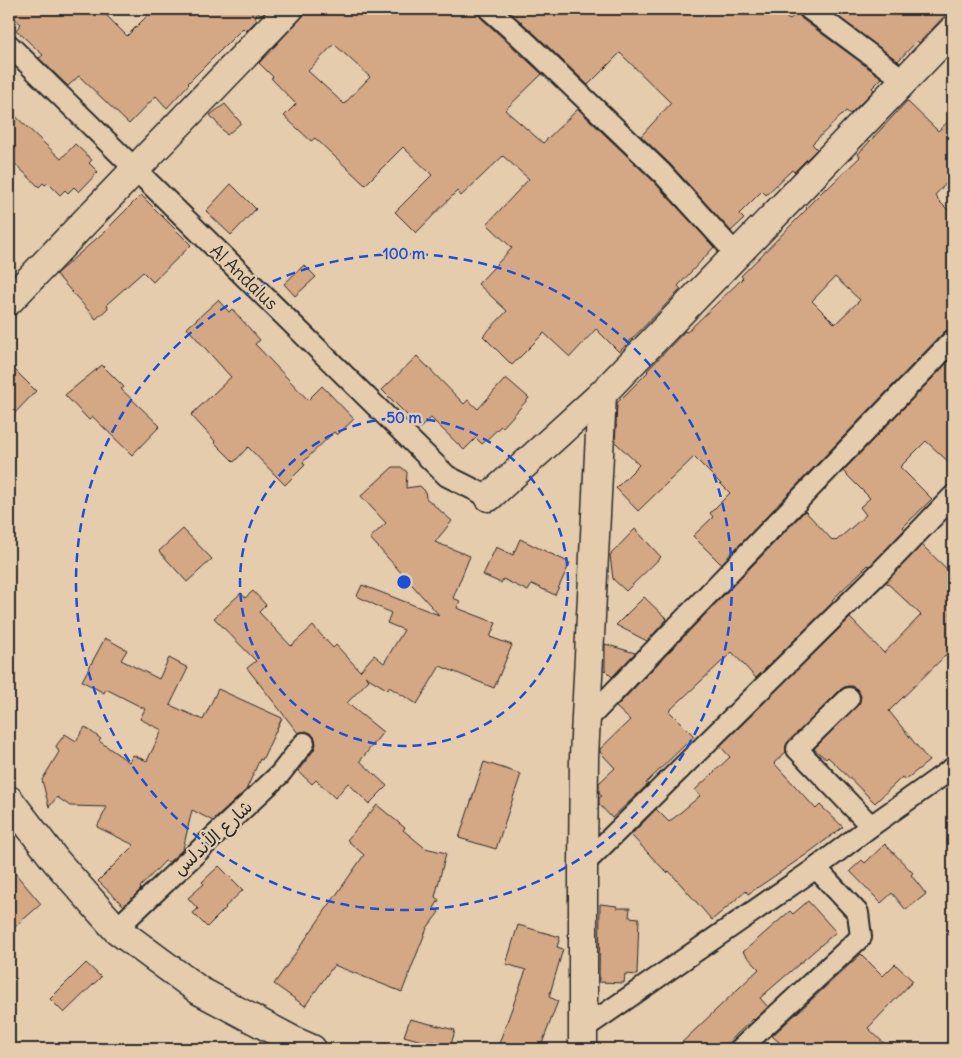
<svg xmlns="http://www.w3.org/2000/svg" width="962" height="1058" font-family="Delius,'Playpen Sans Arabic',sans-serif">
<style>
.building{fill:#d4a785;stroke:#2b2b2b;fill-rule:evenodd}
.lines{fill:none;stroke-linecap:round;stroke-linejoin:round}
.street-casing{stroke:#2b2b2b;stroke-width:24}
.secondary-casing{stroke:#2b2b2b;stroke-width:31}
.street{stroke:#e4ccad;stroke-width:20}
.secondary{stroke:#e4ccad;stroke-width:28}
.ring{fill:none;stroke:#1d4ed8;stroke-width:2.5;stroke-dasharray:9 6}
.labels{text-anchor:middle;stroke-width:4.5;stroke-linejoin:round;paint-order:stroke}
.street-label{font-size:18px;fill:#2b2b2b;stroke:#e4ccad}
.centre{fill:#1d4ed8;stroke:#e4ccad;stroke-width:2.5}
.ring-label{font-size:15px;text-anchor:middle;font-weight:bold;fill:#1d4ed8;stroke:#e4ccad;stroke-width:4.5;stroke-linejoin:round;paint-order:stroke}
</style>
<rect width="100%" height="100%" fill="#e4ccad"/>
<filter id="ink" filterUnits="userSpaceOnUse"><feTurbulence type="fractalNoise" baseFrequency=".02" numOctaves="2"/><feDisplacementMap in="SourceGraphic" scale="10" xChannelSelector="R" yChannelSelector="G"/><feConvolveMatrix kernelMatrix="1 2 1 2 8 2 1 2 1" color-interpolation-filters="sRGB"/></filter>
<g filter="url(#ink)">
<!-- building -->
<g class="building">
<path d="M9 9H100L127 36 154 9H263L255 17 257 20 246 31 243 28 188 83 189 84 167 108 156 96 129 124 79 76 68 86 39 58 43 55 16 30 21 24 9 14Z"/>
<path d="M310 9H477L478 13 481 18 542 74 505 110 543 143 578 109 653 181 714 247 678 286 681 289 619 352 596 329 570 357 544 333 512 365 483 336 507 311 478 284 512 248 487 224 529 179 503 156 461 196 457 191 416 233 395 212 432 175 403 147 365 185 315 138 311 141 284 116 296 104 271 78 273 77 259 63ZM334 44 370 77 344 104 308 71Z"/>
<path d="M506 9H777L789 20 798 12 802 19 882 78 872 88 874 90 850 114 846 111 812 144 817 149 794 172 792 170 766 195 762 191 739 214 744 219 731 231 671 165 641 136 671 103 620 53 588 85 536 35Z"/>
<path d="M828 9H951L919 43 917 41 898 61Z"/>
<path d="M907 101 938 131 953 117V176L935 195 938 199H937L953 215V328L949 329 944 332 721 564 693 536 713 517 710 513 730 493 694 457 638 511 616 488 639 465 615 442 616 427 617 426 616 425 617 403 648 372 647 371 685 331 687 332 743 278 741 276 807 209 806 208 826 188 827 189 860 157 858 154ZM835 277 860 300 835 324 812 301Z"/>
<path d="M225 104 241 123 227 135 210 115Z"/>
<path d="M9 110 61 159 75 144 92 160 89 163 98 172 79 192 74 187 68 193 65 190 60 195 48 183 45 185 43 183 39 187 9 158Z"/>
<path d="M231 184 256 209 231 235 206 211Z"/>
<path d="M141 195 191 245 153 282 143 272 107 304 108 308 96 319 56 274 104 232Z"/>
<path d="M304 265 316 277 295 296 284 284Z"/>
<path d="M218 300 229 312 232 309 260 340 255 344 308 400 322 386 354 419 337 435 334 432 303 462 305 465 285 485 248 447 234 462 214 442 215 441 191 415 231 377 187 328Z"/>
<path d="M417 356 464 404 468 400 478 409 506 378 529 398 503 427 501 426 482 444 476 438 464 450 431 418 420 428 382 390Z"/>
<path d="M953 357V466L926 441 900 467 932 499 903 527 905 529 872 564 869 566 868 565 832 600 833 602 756 678 732 652 669 711 694 736 646 783 648 784 612 818 599 804V798L602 796 599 794V783L615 768 600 752V749L630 720 616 707 805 511 833 541 835 540 836 541 866 515 860 507 870 498 843 471Z"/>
<path d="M9 364 36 391 9 419Z"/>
<path d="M102 365 124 387 121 389 160 426 132 455 93 417 89 420 65 395Z"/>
<path d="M393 467H401L407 472 406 488 420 486 425 491 426 498 452 521 435 542 470 556 453 598 460 601 457 608 496 623 490 637 512 645 494 688 440 666 417 704 389 687 388 690 365 676 369 680 347 703 383 732 360 761 387 786 369 804 348 783 335 798 316 780 312 784 298 771 314 750 316 744 315 738 311 733 306 731 298 733 247 668 256 661 214 618 241 593 245 598 253 591 266 605 259 612 291 646 313 626 333 648 336 645 360 671 374 655 384 663 404 630 387 623 391 613 357 596 362 585 439 615 370 538 386 523 361 496Z"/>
<path d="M183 529 212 559 187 582 159 551Z"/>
<path d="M635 529 661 557 626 591 613 579 610 555Z"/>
<path d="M520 539 570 563 555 595 532 584 528 591 503 579 501 583 483 575 496 547 513 555Z"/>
<path d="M922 545 953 575V648L889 711 929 761 905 780 902 777 875 803 828 757 826 759 814 749 857 706 860 702 861 696 857 689 852 686H847L841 689 789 741 786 745V752L774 763 816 809 820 805 843 827 807 854 748 894 746 891 712 920 669 871 667 873 631 835 656 809 669 822 700 796 695 790 730 757 720 746 850 618 884 653 921 615 886 582Z"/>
<path d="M644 597 667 619 647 641 616 625Z"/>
<path d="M105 638 127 650 121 660 159 679 169 658 188 668 170 705 203 720 218 689 282 718 262 760 260 759 246 790 213 821 192 810 183 849 169 862 165 861 140 887 141 889 124 906 98 881 134 845 97 827 107 807 70 806 57 797 49 807 42 780 59 752 56 746 65 734 76 741 85 727 101 739 99 741 129 762 133 755 147 761 162 730 140 719 145 709 106 689 104 693 82 681Z"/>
<path d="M605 644 635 653 612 677 605 670Z"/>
<path d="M484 762 521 774 496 849 459 838Z"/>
<path d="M377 805 405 828 403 830 425 848 446 853 435 897 439 900 434 908 439 912 427 928 402 992 334 965 305 1006 274 984 364 855 347 840Z"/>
<path d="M885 844 913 873 911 875 926 894 906 910 892 893 881 903 850 871 862 860 865 863Z"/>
<path d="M9 866 41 904 9 932Z"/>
<path d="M219 866 243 890 225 907 226 908 207 927 193 913 198 909 188 898 204 884 202 882Z"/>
<path d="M808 901 836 932 760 998 768 1007 754 1020 753 1019 721 1049H675L759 969 743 952 790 911 793 914Z"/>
<path d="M600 904 617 906V908H630L629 917 639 918 637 975 625 974 624 983 599 982Z"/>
<path d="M518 925 560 937 557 947 563 949 549 997 558 1001 540 1049H497L526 970 506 964Z"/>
<path d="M861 954 883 976 895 964 913 981 868 1028 890 1049H787L772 1036Z"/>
<path d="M86 963 101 977 64 1013 50 999Z"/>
<path d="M410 1019 455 1030 450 1049 404 1036Z"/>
</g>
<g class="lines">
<!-- street casing -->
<g class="street-casing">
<g id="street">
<path d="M489 9 528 44 662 173 736 254"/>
<path d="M809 9 904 80"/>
<path d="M9 45 447 476 489 497"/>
<path d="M849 698 797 749 871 826"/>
<path d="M586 721 953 340"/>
<path d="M583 865 880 572 953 496"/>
<path d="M116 929 280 774 304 743"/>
<path d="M583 1029 816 868 871 826 953 768"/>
<path d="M740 1049 861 937 858 913 816 868"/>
</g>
</g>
<!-- secondary casing -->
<g class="secondary-casing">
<g id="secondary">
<path d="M9 301 289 9"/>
<path d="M489 497 602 394 953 30"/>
<path d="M9 800 56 861 116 929 200 991 296 1042 312 1049"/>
<path d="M583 1049V865L584 757 602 394"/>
</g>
</g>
<!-- street -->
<use href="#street" class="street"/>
<!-- secondary -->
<use href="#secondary" class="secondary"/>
</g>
</g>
<!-- distance rings -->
<g class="ring">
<circle cx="404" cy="582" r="164"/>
<circle cx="404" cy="582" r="328"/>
</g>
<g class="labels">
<!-- street labels -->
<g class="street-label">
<text transform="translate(244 277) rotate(44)" y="6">Al Andalus</text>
<text transform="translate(213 838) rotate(-43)" y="6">شارع الأندلس</text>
</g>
</g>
<circle cx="404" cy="582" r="8" class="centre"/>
<g class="ring-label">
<text x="404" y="259">100 m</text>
<text x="404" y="423">50 m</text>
</g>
<!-- margin -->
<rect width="962" height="1058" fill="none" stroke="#e4ccad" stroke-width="30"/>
<rect x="15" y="15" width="932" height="1028" fill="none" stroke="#2b2b2b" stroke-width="2" filter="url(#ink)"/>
</svg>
